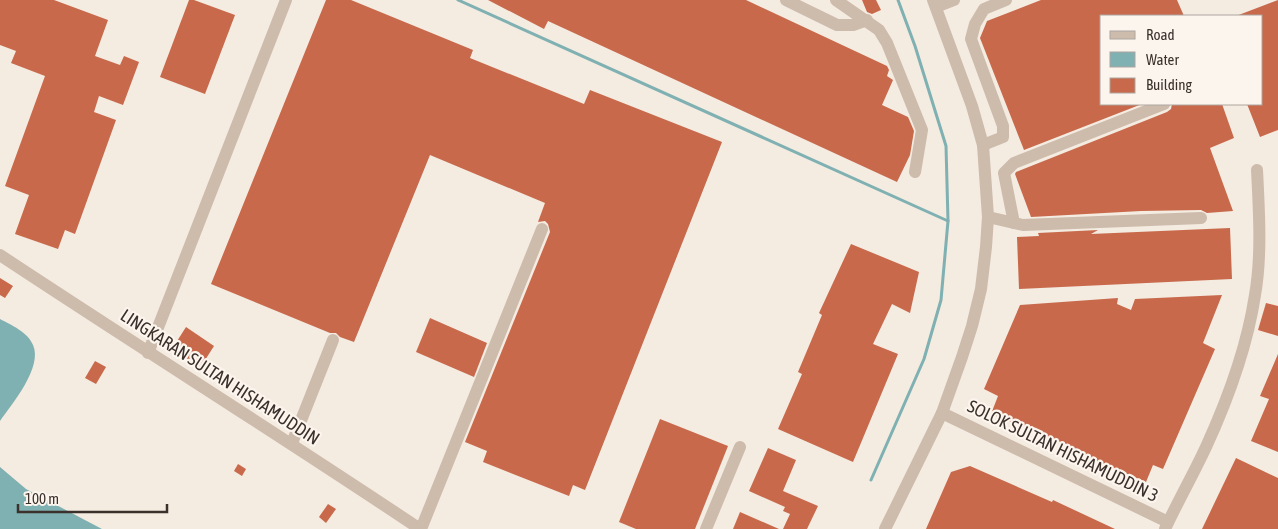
<svg xmlns="http://www.w3.org/2000/svg" width="1278" height="529" font-family="'Asap Condensed',sans-serif">
<style>
.water{fill:#7fb0b2}
.lines{fill:none;stroke-linecap:round;stroke-linejoin:round}
.stream{stroke:#7fb0b2;stroke-width:3}
.building{fill:#c8694b}
.minor{stroke:#cdbbac;stroke-width:12}
.labels{text-anchor:middle;stroke-width:4.5;stroke-linejoin:round;paint-order:stroke}
.street-label{font-size:18px;fill:#3b302b;stroke:#fbf5ee}
</style>
<rect width="100%" height="100%" fill="#f4ebe1"/>
<!-- water -->
<g class="water">
<path d="M0 319C11 325 28 332 33 345 43 367 12 404 0 421Z"/>
<path d="M0 467 26 489 102 529H0Z"/>
</g>
<g class="lines">
<!-- stream -->
<g class="stream">
<path d="M458 0 948 221"/>
<path d="M871 480 924 359 941 300 948 221 946 146 915 46 898 0"/>
</g>
</g>
<!-- building -->
<g class="building">
<path d="M0 0H54L108 20 95 56 120 65 124 56 139 62 123 105 99 96 94 112 116 120 75 234 65 230 58 249 15 234 29 195 5 186 45 76 11 63 16 51 0 45Z"/>
<path d="M189 0H194L235 15 205 94 160 77Z"/>
<path d="M326 0H351L473 50 470 58 584 104 590 90 722 142 585 490 573 485 569 496 483 462 487 451 465 442 550 232 548 224 545 221 538 222 545 203 430 155 354 342 340 337 336 333H330L211 284Z"/>
<path d="M488 0H746L887 66 889 70 887 76 893 80 882 105 908 117 914 131 910 155 897 182 548 21 544 29Z"/>
<path d="M862 0H876L881 10 872 14 867 12Z"/>
<path d="M1041 0H1177L1184 16H1102V104H1142L1024 150 980 38 987 21Z"/>
<path d="M1278 0V130L1260 137 1247 104H1262V16H1236Z"/>
<path d="M1172 104H1222L1234 138 1210 148 1233 211 1207 213 1201 210 1141 211 1031 217 1015 174 1016 172 1167 112 1171 109Z"/>
<path d="M1230 228 1232 279 1019 289 1017 237 1039 236 1038 233 1098 230 1091 234Z"/>
<path d="M851 244 919 272 910 313 892 304 873 344 898 354 853 462 778 429 802 374 798 372 822 315 819 313Z"/>
<path d="M0 278 13 286 5 298 0 295Z"/>
<path d="M1222 295 1203 343 1215 349 1163 469 1153 465 1146 482 1071 450 1073 447 991 414 998 396 984 389 1020 305 1118 298 1117 304 1131 310 1135 299Z"/>
<path d="M1266 303 1278 306V336L1258 330Z"/>
<path d="M430 318 487 343 474 377 416 352Z"/>
<path d="M186 327 214 346 200 368 172 349Z"/>
<path d="M1278 354V452L1251 441 1269 399 1260 396Z"/>
<path d="M95 361 106 367 96 384 85 378Z"/>
<path d="M660 419 728 446 695 529H636L619 522Z"/>
<path d="M768 448 796 460 783 491 818 506 807 529H783L790 514 783 511 785 507 749 491Z"/>
<path d="M1236 458 1278 478V529H1202Z"/>
<path d="M238 464 246 469 242 476 234 471Z"/>
<path d="M970 466 1052 502 1053 500 1115 529H926L951 472Z"/>
<path d="M328 504 336 509 326 523 319 517Z"/>
<path d="M740 512 779 529H733Z"/>
</g>
<g class="lines">
<!-- minor -->
<g class="minor">
<path d="M786 0 837 25H853L867 20"/>
<path d="M836 0 879 30 887 43 922 130 915 172"/>
<path d="M936 7 954 0"/>
<path d="M983 145 1003 137V126L971 39 975 24 984 9 1006 0"/>
<path d="M988 217 1023 225 1201 218"/>
<path d="M1014 223 1004 173 1014 163 1164 104"/>
<path d="M0 255C139 347 281 436 420 529"/>
<path d="M148 353 286 0"/>
<path d="M942 413 1168 522"/>
<path d="M292 443 333 340"/>
<path d="M421 529 542 229"/>
<path d="M706 529 740 447"/>
<path d="M885 529 942 413 962 357 972 326 981 289 986 247 988 217 983 145 972 106 933 0"/>
<path d="M1165 529C1178 501 1193 475 1206 447 1228 399 1247 348 1255 295 1262 256 1259 210 1257 170"/>
</g>
</g>
<g class="labels">
<!-- street labels -->
<g class="street-label">
<text transform="translate(220 377) rotate(33)" y="6">LINGKARAN SULTAN HISHAMUDDIN</text>
<text transform="translate(1063 451) rotate(26)" y="6">SOLOK SULTAN HISHAMUDDIN 3</text>
</g>
</g>
<!-- legend -->
<rect x="1100" y="15" width="162" height="90" fill="#fbf5ee" stroke="#aea6a0"/>
<rect x="1110" y="31" width="25" height="8" fill="#cdbbac" stroke="#aea6a0"/>
<text x="1146" y="40" font-size="15" fill="#3b302b">Road</text>
<rect x="1110" y="52" width="25" height="15" fill="#7fb0b2" stroke="#aea6a0"/>
<text x="1146" y="65" font-size="15" fill="#3b302b">Water</text>
<rect x="1110" y="78" width="25" height="15" fill="#c8694b" stroke="#aea6a0"/>
<text x="1146" y="90" font-size="15" fill="#3b302b">Building</text>
<!-- scale -->
<path d="M18 504v8h149v-8" fill="none" stroke="#3b302b" stroke-width="2.5"/>
<text x="25" y="504" font-size="15" fill="#3b302b" stroke="#fbf5ee" stroke-width="4" paint-order="stroke">100 m</text>
</svg>
